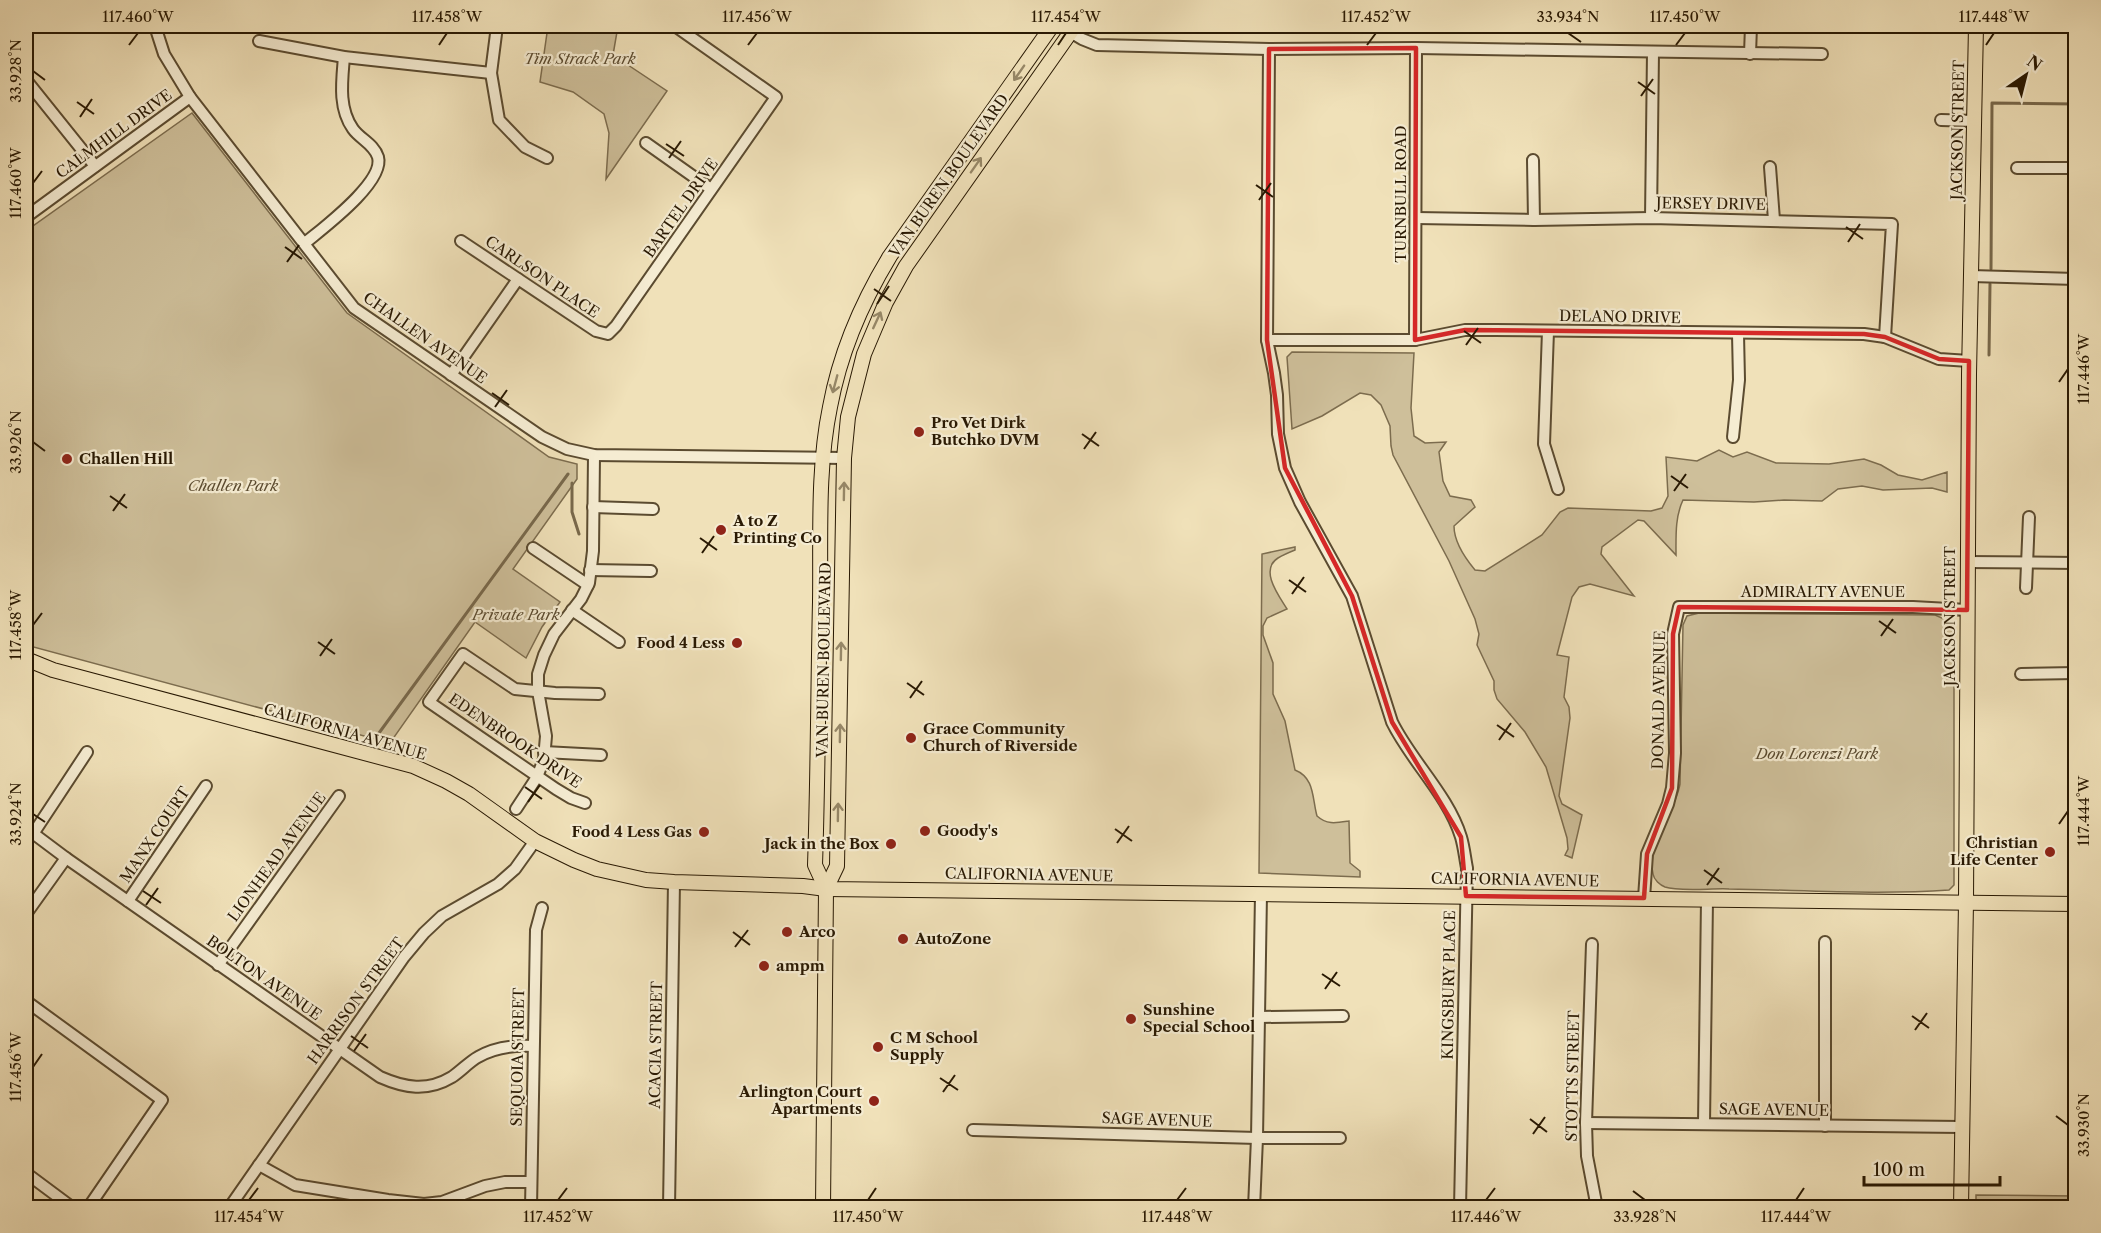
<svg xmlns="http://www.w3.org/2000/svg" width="2101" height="1233" font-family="'Libre Caslon Text',serif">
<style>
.green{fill:#cebf9a;stroke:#7c6c4e;stroke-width:1.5}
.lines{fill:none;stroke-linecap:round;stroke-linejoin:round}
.stream{stroke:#78684b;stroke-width:3}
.minor-casing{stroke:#5b4b30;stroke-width:14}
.major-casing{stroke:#291903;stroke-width:16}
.minor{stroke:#f5ecd2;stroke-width:10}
.major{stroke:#f0e1b9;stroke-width:14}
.oneway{stroke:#968767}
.marked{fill:none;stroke:#d62828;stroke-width:4.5;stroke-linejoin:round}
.ticks{fill:none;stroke:#291903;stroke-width:2}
.poi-dot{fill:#8f2418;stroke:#f5ecd2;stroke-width:2}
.labels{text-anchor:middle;stroke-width:4.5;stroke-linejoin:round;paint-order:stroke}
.park-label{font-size:15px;font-style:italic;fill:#5b4b30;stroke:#f5ecd2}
.street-label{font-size:15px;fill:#291903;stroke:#f5ecd2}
.poi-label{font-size:15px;font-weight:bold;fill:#291903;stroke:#f5ecd2;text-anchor:start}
.neatline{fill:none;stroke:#291903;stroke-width:2}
.ticks-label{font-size:15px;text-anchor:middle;fill:#291903}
</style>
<rect width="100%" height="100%" fill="#f0e1b9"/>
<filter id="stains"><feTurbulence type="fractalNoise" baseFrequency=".00333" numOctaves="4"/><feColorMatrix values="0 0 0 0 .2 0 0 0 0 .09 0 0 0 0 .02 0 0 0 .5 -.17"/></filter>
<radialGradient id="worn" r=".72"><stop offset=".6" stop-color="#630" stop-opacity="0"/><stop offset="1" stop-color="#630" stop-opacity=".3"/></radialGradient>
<!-- green -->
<g class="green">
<path d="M548 26H618L613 55 667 91 606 179 609 133 604 114 573 92 540 82Z"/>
<path d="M192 113 347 313 549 457 577 464V479L513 569 560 602 542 627 526 658 475 622 390 743 26 645V231Z"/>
<path d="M1292 352 1414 353 1411 408 1414 436 1425 443 1446 442 1439 452 1443 481 1450 496 1471 500 1475 507 1454 526C1454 542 1465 558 1475 570L1485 571 1542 535 1560 512 1568 508 1651 511 1662 508 1668 496 1666 457 1697 461 1719 450 1733 457 1747 452 1776 463 1829 464 1864 459 1881 465 1898 475 1922 480 1947 472V492L1932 488 1883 490 1862 486 1838 489 1822 501 1784 500 1754 502 1683 500C1675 517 1676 536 1676 555L1644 521 1638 520 1602 547 1601 554 1634 596 1590 584 1579 587 1572 597 1557 655 1569 657 1564 697 1569 707 1570 718 1559 796 1562 804 1582 815 1572 858 1565 855 1568 849 1567 838 1546 767 1525 732 1497 699 1494 690V681L1477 645 1479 634 1475 619 1449 561 1393 455 1391 446 1390 426 1381 405 1371 395 1360 393 1322 416 1292 429 1287 357Z"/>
<path d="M1295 547V550C1290 552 1283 555 1278 558 1259 570 1279 596 1287 609L1267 618 1263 626V635L1273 663V694L1285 721 1295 770C1315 778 1312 798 1317 816 1327 825 1336 823 1349 821L1350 863 1360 871V877L1259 873 1262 554Z"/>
<path d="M1699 613 1935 615 1949 621 1954 635V885L1949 890C1876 895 1802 890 1729 889 1713 888 1679 892 1665 887 1660 885 1654 880 1653 874 1646 844 1675 813 1680 784L1683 625 1687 616Z"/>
<path d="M1976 1195 2075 1196V1207H1976Z"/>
</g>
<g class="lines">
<!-- stream -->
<g class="stream">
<path d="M1991 269 1992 103 2076 104"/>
<path d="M1989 355 1990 284"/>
<path d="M572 483V512L579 534"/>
<path d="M379 733 568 474"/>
</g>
<!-- minor casing -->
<g class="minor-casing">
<g id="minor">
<path d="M155 26 164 54 190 97 354 308 542 437 567 449 594 455 844 458"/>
<path d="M497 26 491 73 499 120 525 147 547 158"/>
<path d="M1060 26 1082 39 1097 45 1269 49 1416 48 1822 54"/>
<path d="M259 41 344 57 491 73"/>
<path d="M1269 49 1267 340 1274 373 1277 395 1278 434 1285 468 1300 502 1352 596 1392 722C1411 761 1448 795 1461 837 1464 847 1465 858 1467 868L1460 1208"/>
<path d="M1750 54 1751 26"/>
<path d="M26 80 95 166"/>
<path d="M1941 120 1975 121"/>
<path d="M646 143 711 189"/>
<path d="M1533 160 1534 220"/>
<path d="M1770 167 1774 220"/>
<path d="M2017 168H2076"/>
<path d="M26 217 190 97"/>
<path d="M1416 218 1534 220 1651 218 1892 224 1885 337"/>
<path d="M1651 218 1653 52"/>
<path d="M461 241 596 331 608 334 616 326 776 97 675 26"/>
<path d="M305 243C323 228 385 182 378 157 374 144 360 139 353 129 338 108 342 81 344 57"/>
<path d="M1971 276 2076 279"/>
<path d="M1548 331 1544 444 1558 489"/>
<path d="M1267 340H1415L1465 330H1495L1864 334 1885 337 1939 359 1969 361"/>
<path d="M1415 340 1416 48"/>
<path d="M451 375 518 279"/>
<path d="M1733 437 1739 380 1738 334"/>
<path d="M593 507 653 509"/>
<path d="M533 548 588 585"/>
<path d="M1967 562 2076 563"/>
<path d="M590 570 651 571"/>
<path d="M2026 588 2029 517"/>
<path d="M572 610 619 642"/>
<path d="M2021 674 2076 673"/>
<path d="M544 752 601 755"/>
<path d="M585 803 571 798 556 789 429 702 463 654 515 689 555 693 599 694"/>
<path d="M516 809 537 777 544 759 546 736 538 691V674L544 655 554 634 581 599 589 583 593 551 594 455"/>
<path d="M26 828 66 858 380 1077C405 1088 427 1092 452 1077 461 1071 469 1062 478 1057 495 1047 514 1045 533 1046"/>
<path d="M33 834 87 752"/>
<path d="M1644 898 1647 854 1668 804 1672 788 1675 753 1673 634 1679 607H1913L1967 610"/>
<path d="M128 901 206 786"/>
<path d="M26 914 66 858"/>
<path d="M1592 944 1586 1123 1587 1156 1597 1208"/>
<path d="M218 965 339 796"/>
<path d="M26 1001 162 1100 88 1208"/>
<path d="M1260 1017 1343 1016"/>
<path d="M1586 1123 1962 1127"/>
<path d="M1704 1124 1707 900"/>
<path d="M1825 1126V942"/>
<path d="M973 1130 1257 1138H1340"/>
<path d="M259 1165 295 1185 388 1200 424 1204 442 1202 485 1186 505 1182H531"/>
<path d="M26 1173 73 1208"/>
<path d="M229 1208 404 957 424 933 442 916 498 884 515 869 535 841"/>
<path d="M531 1208 536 930 542 908"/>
<path d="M669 1208 674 882"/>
<path d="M1254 1208 1257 1138 1261 894"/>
</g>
</g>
<!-- major casing -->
<g class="major-casing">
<g id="major">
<path d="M26 659 53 670 413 766 446 781 469 794 535 841 574 860 597 869 646 880 674 882 803 886 826 889 2076 904"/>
<path d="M826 889 815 865C818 777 818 689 820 602 821 538 817 470 830 407 840 353 862 302 890 256L1052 26"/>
<path d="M823 1208 826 889 837 866 844 458 848 417 864 354 886 302 906 266 1075 26"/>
<path d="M1961 1208 1966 902 1969 374 1976 26"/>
</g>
</g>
<!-- minor -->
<use href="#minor" class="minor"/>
<!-- major -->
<use href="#major" class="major"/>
</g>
<!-- one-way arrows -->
<defs><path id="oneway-shaft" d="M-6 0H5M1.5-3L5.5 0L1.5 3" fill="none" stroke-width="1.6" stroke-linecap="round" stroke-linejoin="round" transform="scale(1.5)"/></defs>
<g class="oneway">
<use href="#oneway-shaft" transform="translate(1019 73) rotate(125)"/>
<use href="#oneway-shaft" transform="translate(976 165) rotate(-55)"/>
<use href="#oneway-shaft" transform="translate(877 320) rotate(-65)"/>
<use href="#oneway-shaft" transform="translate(835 384) rotate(105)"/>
<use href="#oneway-shaft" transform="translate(844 491) rotate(-89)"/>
<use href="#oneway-shaft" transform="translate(841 651) rotate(-89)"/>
<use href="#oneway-shaft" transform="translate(840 733) rotate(-89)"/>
<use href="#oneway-shaft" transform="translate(838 812) rotate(-89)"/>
</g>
<!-- marked area -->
<path class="marked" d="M1416 48 1415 340 1465 330 1864 334 1885 337 1939 359 1969 361 1967 610 1679 607 1673 634 1672 788 1647 854 1644 898 1466 896 1461 837 1392 722 1352 596 1285 468 1267 340 1269 49Z"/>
<!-- ticks -->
<path class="ticks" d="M1568 33 1581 42M129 45 138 33M439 45 447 33M748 45 757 33M1058 45 1066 33M1367 45 1376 33M1676 45 1685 33M1986 45 1994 33M33 71 45 80M1638 82 1655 94M1641 96 1653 79M77 102 94 114M80 117 92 99M666 144 684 156M669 158 681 141M33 183 42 171M1256 185 1273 197M1259 200 1271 183M1846 227 1863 239M1848 242 1860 224M285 247 302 259M287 262 299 245M874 289 891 301M877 304 889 286M1464 331 1481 343M1466 345 1478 328M2059 382 2068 369M492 393 509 405M495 407 507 390M1082 434 1099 446M33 442 45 451M1084 449 1096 432M1671 476 1688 488M1674 491 1686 474M110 496 127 508M113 511 125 494M700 538 717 550M702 553 714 536M1289 580 1306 592M1292 594 1304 577M1879 621 1896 633M33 625 42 613M1881 636 1893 619M318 642 335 654M320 656 332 639M907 683 924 695M910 698 922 681M1497 725 1514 737M1499 740 1511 723M525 787 542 799M528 802 540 785M33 814 45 822M2059 824 2068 811M1115 829 1132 841M1117 843 1129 826M1704 870 1722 883M1707 885 1719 868M143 891 161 903M146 905 158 888M733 932 750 945M735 947 748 930M1322 974 1340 986M1325 989 1337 972M1912 1016 1929 1028M1915 1030 1927 1013M351 1036 368 1048M354 1051 366 1034M33 1067 42 1054M940 1078 958 1090M943 1092 955 1075M2056 1116 2068 1125M1530 1119 1547 1132M1533 1134 1545 1117M1633 1191 1645 1200M249 1200 258 1188M558 1200 567 1188M868 1200 876 1188M1177 1200 1186 1188M1486 1200 1495 1188M1796 1200 1804 1188"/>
<!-- markers -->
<g class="poi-dot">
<circle cx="919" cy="432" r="6"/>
<circle cx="67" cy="459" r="6"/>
<circle cx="721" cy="530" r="6"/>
<circle cx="737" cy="643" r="6"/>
<circle cx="911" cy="738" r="6"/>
<circle cx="925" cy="831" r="6"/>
<circle cx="704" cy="832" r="6"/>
<circle cx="891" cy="844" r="6"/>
<circle cx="2050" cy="852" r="6"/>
<circle cx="787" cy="932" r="6"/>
<circle cx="903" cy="939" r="6"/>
<circle cx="764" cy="966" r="6"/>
<circle cx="1131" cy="1019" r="6"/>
<circle cx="878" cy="1047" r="6"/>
<circle cx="874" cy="1101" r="6"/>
</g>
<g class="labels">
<!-- park labels -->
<g class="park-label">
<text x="580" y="64">Tim Strack Park</text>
<text x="233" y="491">Challen Park</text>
<text x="516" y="620">Private Park</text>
<text x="1817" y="759">Don Lorenzi Park</text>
</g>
<!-- street labels -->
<g class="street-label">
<text transform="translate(1958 130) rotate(-89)" y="5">JACKSON STREET</text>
<text transform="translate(114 134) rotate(-36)" y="5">CALMHILL DRIVE</text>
<text transform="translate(949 176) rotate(-55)" y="5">VAN BUREN BOULEVARD</text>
<text transform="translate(1401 194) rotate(-90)" y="5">TURNBULL ROAD</text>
<text transform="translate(1711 204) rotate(1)" y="5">JERSEY DRIVE</text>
<text transform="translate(681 208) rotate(-55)" y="5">BARTEL DRIVE</text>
<text transform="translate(542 277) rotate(34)" y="5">CARLSON PLACE</text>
<text transform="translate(1620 317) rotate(1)" y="5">DELANO DRIVE</text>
<text transform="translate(425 338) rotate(35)" y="5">CHALLEN AVENUE</text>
<text x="1823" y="597">ADMIRALTY AVENUE</text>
<text transform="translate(1950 616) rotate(-90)" y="5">JACKSON STREET</text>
<text transform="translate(824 660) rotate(-89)" y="5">VAN BUREN BOULEVARD</text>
<text transform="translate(1659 700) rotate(-89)" y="5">DONALD AVENUE</text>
<text transform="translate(345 732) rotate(16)" y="5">CALIFORNIA AVENUE</text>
<text transform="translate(515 741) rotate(34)" y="5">EDENBROOK DRIVE</text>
<text transform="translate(155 835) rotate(-56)" y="5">MANX COURT</text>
<text transform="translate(277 857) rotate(-54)" y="5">LIONHEAD AVENUE</text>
<text transform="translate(1029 875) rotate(1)" y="5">CALIFORNIA AVENUE</text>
<text transform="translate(1515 880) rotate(1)" y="5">CALIFORNIA AVENUE</text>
<text transform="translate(264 978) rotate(35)" y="5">BOLTON AVENUE</text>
<text transform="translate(1449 985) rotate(-89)" y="5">KINGSBURY PLACE</text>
<text transform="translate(356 1001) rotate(-54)" y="5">HARRISON STREET</text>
<text transform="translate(656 1045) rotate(-89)" y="5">ACACIA STREET</text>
<text transform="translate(518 1057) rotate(-89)" y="5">SEQUOIA STREET</text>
<text transform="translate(1573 1076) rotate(-89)" y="5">STOTTS STREET</text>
<text transform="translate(1774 1110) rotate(1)" y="5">SAGE AVENUE</text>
<text transform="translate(1157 1120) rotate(2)" y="5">SAGE AVENUE</text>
</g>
<!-- poi labels -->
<g class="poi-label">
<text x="931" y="428">Pro Vet Dirk<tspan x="931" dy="17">Butchko DVM</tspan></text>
<text x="79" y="464">Challen Hill</text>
<text x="733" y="526">A to Z<tspan x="733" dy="17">Printing Co</tspan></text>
<text x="725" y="648" text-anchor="end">Food 4 Less</text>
<text x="923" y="734">Grace Community<tspan x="923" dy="17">Church of Riverside</tspan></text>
<text x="937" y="836">Goody's</text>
<text x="692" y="837" text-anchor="end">Food 4 Less Gas</text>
<text x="2038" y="848" text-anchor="end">Christian<tspan x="2038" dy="17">Life Center</tspan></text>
<text x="879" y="849" text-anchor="end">Jack in the Box</text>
<text x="799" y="937">Arco</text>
<text x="915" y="944">AutoZone</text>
<text x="776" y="971">ampm</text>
<text x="1143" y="1015">Sunshine<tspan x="1143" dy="17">Special School</tspan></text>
<text x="890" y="1043">C M School<tspan x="890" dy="17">Supply</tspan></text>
<text x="862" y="1097" text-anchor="end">Arlington Court<tspan x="862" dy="17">Apartments</tspan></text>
</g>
</g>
<!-- margin -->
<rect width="2101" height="1233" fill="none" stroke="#f0e1b9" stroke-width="66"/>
<!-- north arrow -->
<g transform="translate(2026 75) rotate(35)" stroke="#f5ecd2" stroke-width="4.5" paint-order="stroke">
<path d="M0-4.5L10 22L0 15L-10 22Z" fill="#291903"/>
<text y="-9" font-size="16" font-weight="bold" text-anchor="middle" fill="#291903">N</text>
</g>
<!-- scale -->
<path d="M1864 1176v9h136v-9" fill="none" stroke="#291903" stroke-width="3"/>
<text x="1873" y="1176" font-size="18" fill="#291903" stroke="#f5ecd2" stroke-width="4.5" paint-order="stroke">100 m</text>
<rect x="33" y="33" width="2035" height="1167" class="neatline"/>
<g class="ticks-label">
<text x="138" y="22">117.460°W</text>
<text x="447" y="22">117.458°W</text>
<text x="757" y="22">117.456°W</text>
<text x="1066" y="22">117.454°W</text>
<text x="1376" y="22">117.452°W</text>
<text x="1568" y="22">33.934°N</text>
<text x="1685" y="22">117.450°W</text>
<text x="1994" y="22">117.448°W</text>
<text transform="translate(16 71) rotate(-90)" y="5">33.928°N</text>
<text transform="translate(16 183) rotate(-90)" y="5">117.460°W</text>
<text transform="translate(2084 369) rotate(-90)" y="5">117.446°W</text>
<text transform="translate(16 442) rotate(-90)" y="5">33.926°N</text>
<text transform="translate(16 625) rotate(-90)" y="5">117.458°W</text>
<text transform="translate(2084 811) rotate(-90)" y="5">117.444°W</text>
<text transform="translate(16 814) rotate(-90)" y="5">33.924°N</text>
<text transform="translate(16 1067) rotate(-90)" y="5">117.456°W</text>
<text transform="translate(2084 1125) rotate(-90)" y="5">33.930°N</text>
<text x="249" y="1222">117.454°W</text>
<text x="558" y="1222">117.452°W</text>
<text x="868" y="1222">117.450°W</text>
<text x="1177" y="1222">117.448°W</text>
<text x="1486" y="1222">117.446°W</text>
<text x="1645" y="1222">33.928°N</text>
<text x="1796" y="1222">117.444°W</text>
</g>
<rect width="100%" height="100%" filter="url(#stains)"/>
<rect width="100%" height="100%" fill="url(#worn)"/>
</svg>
